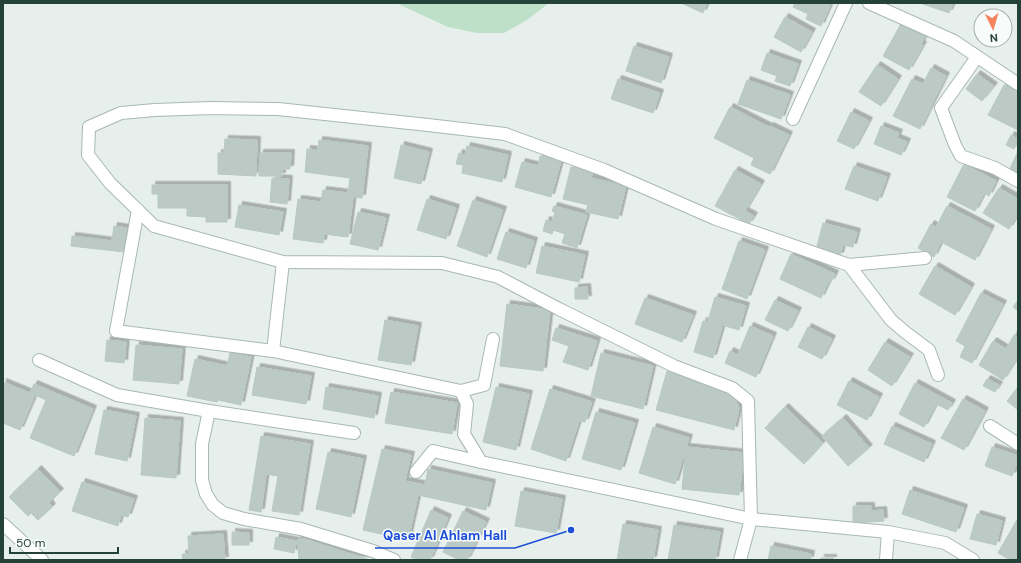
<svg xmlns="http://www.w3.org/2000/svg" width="1021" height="563" font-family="'DM Sans',sans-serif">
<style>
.green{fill:#bfe0c8}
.building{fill:#bbcac4;stroke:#b8c9c2;filter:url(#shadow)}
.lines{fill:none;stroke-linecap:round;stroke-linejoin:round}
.minor-casing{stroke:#a8b8b2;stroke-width:14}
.minor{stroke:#fff;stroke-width:12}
.leader{fill:none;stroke:#1d4ed8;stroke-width:1.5}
.callout-dot{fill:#1d4ed8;stroke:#f7fbf9;stroke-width:1.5}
.callout-label{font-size:13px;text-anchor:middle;font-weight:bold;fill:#1d4ed8;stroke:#f7fbf9;stroke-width:3;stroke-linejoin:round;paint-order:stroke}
</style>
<defs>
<filter id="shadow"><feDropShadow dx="3.5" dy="-3.5" stdDeviation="0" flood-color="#0004"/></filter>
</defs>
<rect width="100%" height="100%" fill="#e6efeb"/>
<!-- green -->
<path class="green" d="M396 3H549L527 20 504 33H477L448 27Z"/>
<!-- building -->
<g class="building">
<path d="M681 3H707L703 13Z"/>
<path d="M795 3H831L821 26 806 19 808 14 793 7Z"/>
<path d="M920 3H953L949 13Z"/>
<path d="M785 17 812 32 801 52 774 37Z"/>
<path d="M902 22 926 35 921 44 923 45 909 70 883 56Z"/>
<path d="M634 46 669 57 661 83 626 71Z"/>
<path d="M767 53 798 64 790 86 775 81 777 76 761 70Z"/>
<path d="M877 65 898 79 881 106 859 92Z"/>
<path d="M931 68 946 76 920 129 893 116 912 79 923 84Z"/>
<path d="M977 74 994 86 982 101 966 89Z"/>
<path d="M618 79 660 93 653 113 611 99Z"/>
<path d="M747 80 790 95 781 119 738 104Z"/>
<path d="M1004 85 1018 92V130L988 115Z"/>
<path d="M730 107 769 127 770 126 789 135 770 174 751 165 754 158 714 138Z"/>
<path d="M851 112 869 121 854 149 837 141Z"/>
<path d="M881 126 899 133 897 138 907 142 901 155 874 144Z"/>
<path d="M1011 135 1018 139V142L1014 149 1006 145Z"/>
<path d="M225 139 257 140 256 176 218 174V153H224Z"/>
<path d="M319 140 368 146 362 198 353 197 348 237 324 234 323 243 293 239 298 199 321 202 323 190 348 193 350 178 305 172 307 149 318 150Z"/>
<path d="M401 145 429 152 421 184 394 178Z"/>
<path d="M467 146 508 155 502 182 462 173 463 165 456 164 459 153 465 155Z"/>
<path d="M1018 151V176L1009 171Z"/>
<path d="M260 153H291L290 169H282V176H259Z"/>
<path d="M540 156 561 161 551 197 515 187 522 162 538 166Z"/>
<path d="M964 164 996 181 989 196 984 193 975 211 947 197Z"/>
<path d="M854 166 887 177 878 201 845 189Z"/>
<path d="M571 167 593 172 591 178 626 186 618 219 586 212 588 205 563 199Z"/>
<path d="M735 170 761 184 745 211 754 216 749 224 715 206Z"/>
<path d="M272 178 289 179 287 204 270 202Z"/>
<path d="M152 185H227V222H206V217L187 216V208H158V194H152Z"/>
<path d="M999 188 1018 199V214L1009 229 983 213Z"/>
<path d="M427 199 456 208 446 239 417 230Z"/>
<path d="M473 200 503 210 487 257 457 246Z"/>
<path d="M239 205 283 212 279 235 235 227Z"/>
<path d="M554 206 587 215 577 248 562 243 565 234 553 230 552 234 543 231 546 220 552 222 555 212 552 211Z"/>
<path d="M947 206 991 229 975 260 941 242 934 257 918 248 931 224 936 227Z"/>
<path d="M358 212 386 218 378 250 350 244Z"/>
<path d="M823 223 857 232 853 247 843 245 840 256 816 250Z"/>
<path d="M114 226 127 228 124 252 71 246 72 236 112 241Z"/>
<path d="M506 232 534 241 526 268 497 259Z"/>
<path d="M739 241 765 250 747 299 722 289Z"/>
<path d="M542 246 585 255 579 282 536 273Z"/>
<path d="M791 254 835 274 831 282 829 281 821 298 780 279Z"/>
<path d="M935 266 971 287 955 315 919 294Z"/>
<path d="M587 287 588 299H575V288Z"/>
<path d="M981 293 1003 304 972 363 960 357 965 346 956 341Z"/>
<path d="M715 297 746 306 739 330 708 321Z"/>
<path d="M645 298 693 315 682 342 635 324Z"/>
<path d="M775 300 798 311 788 331 765 320Z"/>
<path d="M1018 300V311L1013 307Z"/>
<path d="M507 304 550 310 543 371 500 366Z"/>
<path d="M385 320 418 326 411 365 378 360Z"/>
<path d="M703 321 722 327 713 358 694 352Z"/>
<path d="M750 326 773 336 756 377 725 363 730 351 738 355Z"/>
<path d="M808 327 832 339 822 359 798 347Z"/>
<path d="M556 328 597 341 588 370 563 362 569 346 552 340Z"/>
<path d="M1014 335 1018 338V356L1003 380 979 365 993 341 1006 349Z"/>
<path d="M107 340 126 342 124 363 105 361Z"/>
<path d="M885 342 910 357 892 386 868 370Z"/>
<path d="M136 345 182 349 179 384 133 380Z"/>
<path d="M230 353 251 357 241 405 218 400 217 402 187 396 195 359 227 366Z"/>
<path d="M601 353 653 366 643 409 591 396Z"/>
<path d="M257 367 311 376 306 404 252 395Z"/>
<path d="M667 371 718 390 735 398 739 408 734 430 656 410Z"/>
<path d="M987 379 999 385 995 392 983 386Z"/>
<path d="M849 381 879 397 867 420 837 405Z"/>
<path d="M3 382 30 393 34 384 93 409 74 456 30 438 46 400 35 395 20 430 3 423Z"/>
<path d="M915 383 952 403 948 410 936 404 924 427 899 414Z"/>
<path d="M326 387 378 396 374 418 323 409Z"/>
<path d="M496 387 529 394 516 450 483 442Z"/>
<path d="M1018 387V410L1007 401Z"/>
<path d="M550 389 592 402 585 422 579 421 566 461 531 449Z"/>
<path d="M391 392 457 403 452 434 385 423Z"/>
<path d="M963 399 985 411 964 450 941 438Z"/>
<path d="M785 407 823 443 804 464 765 428Z"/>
<path d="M104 410 136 416 127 461 95 454Z"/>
<path d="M596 412 635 423 621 470 582 459Z"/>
<path d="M145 418 180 421 176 478 141 475Z"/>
<path d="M843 418 869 448 848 466 822 436Z"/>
<path d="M892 426 932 444 924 462 884 444Z"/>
<path d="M653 427 689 438 675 484 639 473Z"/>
<path d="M261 436 310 444 299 515 272 511 278 476 266 474 261 512 249 510Z"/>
<path d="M686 447 744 453 739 495 682 489Z"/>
<path d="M992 447 1018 456V460L1012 476 985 466Z"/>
<path d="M382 449 411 455 405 481 425 485 428 469 492 483 486 510 418 495 408 540 363 530Z"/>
<path d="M328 452 363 459 351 517 316 509Z"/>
<path d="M38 469 60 492 49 503 52 507 38 520 31 513 28 516 9 497Z"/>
<path d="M82 482 134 499 128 517 121 515 118 526 72 511Z"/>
<path d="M910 490 964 508 956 532 902 514Z"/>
<path d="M521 491 562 499 556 533 515 526Z"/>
<path d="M853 506H871V511L883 510 884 521 853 523Z"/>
<path d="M431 510 448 518 430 560H418L411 557Z"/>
<path d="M463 511 486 522 467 560H459L443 552Z"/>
<path d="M977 514 1002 521 996 545 970 539Z"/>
<path d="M1018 518V560H1010L998 553Z"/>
<path d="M623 524 658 530 653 560H617Z"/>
<path d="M674 525 720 532 715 560H668Z"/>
<path d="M232 532 249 533V545H232Z"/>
<path d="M223 534 225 560H183L182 554H189L188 536Z"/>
<path d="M276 537 296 541 294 553 274 549Z"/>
<path d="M304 539 370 560H299L297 540Z"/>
<path d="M771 546 811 554 810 560H768Z"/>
<rect x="821" y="558" width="12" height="2"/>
</g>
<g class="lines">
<!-- minor casing -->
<g class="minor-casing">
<g id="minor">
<path d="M869 3 954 41 1018 84"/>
<path d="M977 57 941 108 955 145 961 156 995 168 1018 181"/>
<path d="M793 119 846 3"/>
<path d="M138 210 116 331 273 351 461 391 467 404 464 434 481 462 751 519 888 532 945 543 973 560"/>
<path d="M849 265 891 320 905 332 929 350 938 375"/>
<path d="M273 351 283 262"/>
<path d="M39 360 117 395 209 411 202 444V480L206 494 213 505 223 513 244 519 301 529 373 551 394 560"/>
<path d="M461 391 484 385 493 339"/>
<path d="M209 411 354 433"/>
<path d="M990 426 1018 444"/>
<path d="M416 472 433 451 481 462"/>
<path d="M3 524 42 560"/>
<path d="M740 560 751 519 748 401 732 388 674 366 559 309 498 277 442 263 283 262 154 226 110 183 88 155 89 127 121 113 155 110 211 108 278 109 428 125 505 134 604 170 716 219 849 265 925 258"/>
<path d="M886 560 888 532"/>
</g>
</g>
<!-- minor -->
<use href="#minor" class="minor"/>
</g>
<!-- callouts -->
<path class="leader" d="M571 530L515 548H375"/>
<circle class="callout-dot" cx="571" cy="530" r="4"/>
<g class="callout-label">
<text x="445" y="540">Qaser Al Ahlam Hall</text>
</g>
<!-- border -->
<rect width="1021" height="563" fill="none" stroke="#24423a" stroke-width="8"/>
<!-- north arrow -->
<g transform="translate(993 28) rotate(175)"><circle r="19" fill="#f7fbf9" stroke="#a3b1ad"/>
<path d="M0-3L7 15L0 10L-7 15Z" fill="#f4845f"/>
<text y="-6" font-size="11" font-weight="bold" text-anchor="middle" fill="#24423a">N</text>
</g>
<!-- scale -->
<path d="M10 547v6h108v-6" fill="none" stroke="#24423a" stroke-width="2"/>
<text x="16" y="547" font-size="12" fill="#24423a" stroke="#f7fbf9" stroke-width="3" paint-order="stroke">50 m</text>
</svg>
